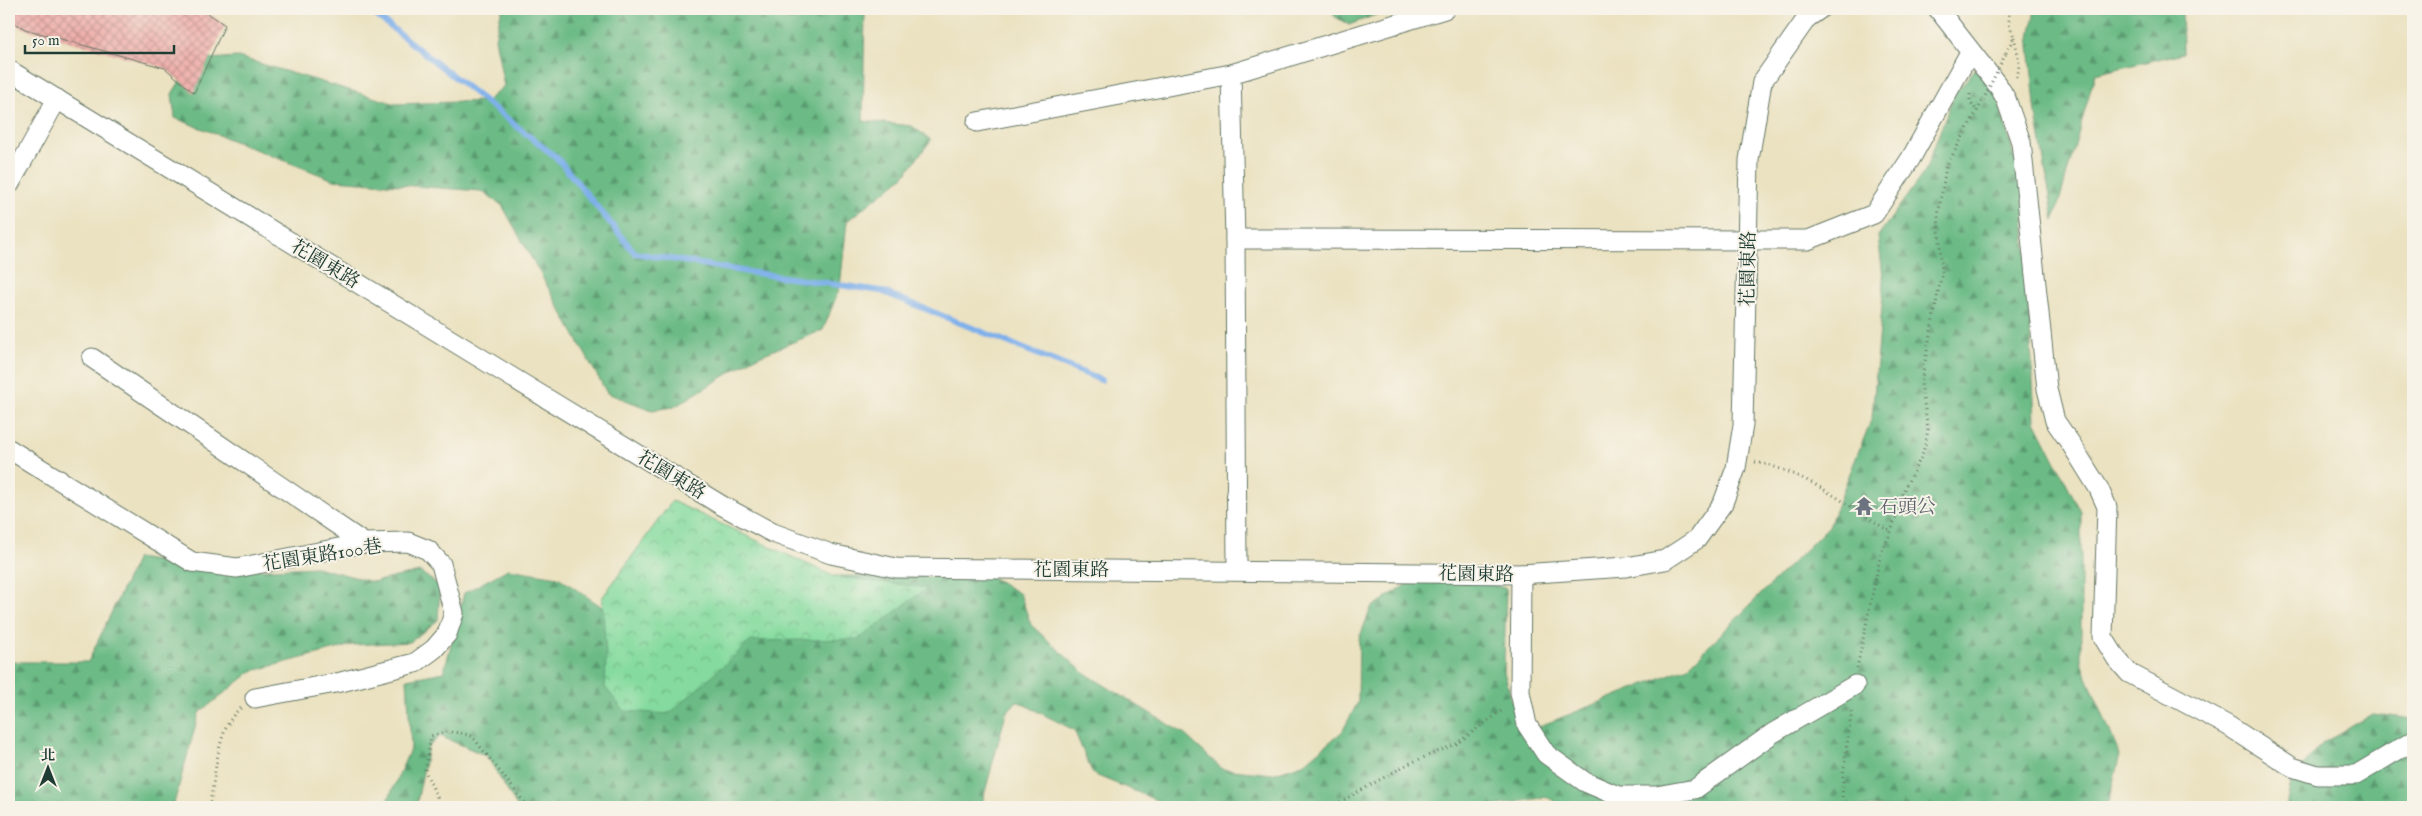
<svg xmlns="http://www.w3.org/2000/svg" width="2422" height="816" font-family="'IM FELL English','Noto Serif TC',serif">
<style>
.forest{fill:url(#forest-firs);stroke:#467c5d}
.park{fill:url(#park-crowns);stroke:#528c6a}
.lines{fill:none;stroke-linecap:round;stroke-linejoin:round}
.stream{stroke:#7fb0eb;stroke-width:6}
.building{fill:url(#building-cross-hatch)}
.minor-casing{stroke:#667765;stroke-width:21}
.path{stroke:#667765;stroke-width:3;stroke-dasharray:1 4;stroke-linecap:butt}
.minor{stroke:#fff;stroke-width:19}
.path-bridge{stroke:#667765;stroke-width:3;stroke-dasharray:1 4;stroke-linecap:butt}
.labels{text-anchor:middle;stroke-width:4;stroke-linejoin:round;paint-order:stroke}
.street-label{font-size:19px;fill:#1f3d34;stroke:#f7f3e8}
.worship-label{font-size:19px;fill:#5b616d;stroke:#f7f3e8;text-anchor:start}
</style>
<defs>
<pattern id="forest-firs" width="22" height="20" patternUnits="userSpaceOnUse" patternTransform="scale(1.25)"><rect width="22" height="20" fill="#6cbb86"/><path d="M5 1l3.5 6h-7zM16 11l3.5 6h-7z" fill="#58996e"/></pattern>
<pattern id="park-crowns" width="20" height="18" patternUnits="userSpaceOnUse" patternTransform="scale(1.25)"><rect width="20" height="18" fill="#85db9f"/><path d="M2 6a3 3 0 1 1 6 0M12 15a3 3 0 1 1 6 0" fill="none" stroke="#6cb382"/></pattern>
<pattern id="building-cross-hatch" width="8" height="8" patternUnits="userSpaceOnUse" patternTransform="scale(1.25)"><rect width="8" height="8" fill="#efada9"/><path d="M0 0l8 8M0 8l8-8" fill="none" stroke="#c18e8a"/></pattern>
</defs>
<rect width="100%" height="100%" fill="#f7f3e8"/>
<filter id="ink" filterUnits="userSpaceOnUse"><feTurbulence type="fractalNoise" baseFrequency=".02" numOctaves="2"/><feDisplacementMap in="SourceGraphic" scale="10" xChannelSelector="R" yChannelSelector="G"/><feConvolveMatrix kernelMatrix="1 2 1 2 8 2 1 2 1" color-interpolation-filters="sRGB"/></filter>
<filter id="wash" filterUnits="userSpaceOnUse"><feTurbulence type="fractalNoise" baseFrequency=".0096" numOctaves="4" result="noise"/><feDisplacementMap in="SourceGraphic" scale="20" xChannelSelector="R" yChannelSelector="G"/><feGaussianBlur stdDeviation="1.12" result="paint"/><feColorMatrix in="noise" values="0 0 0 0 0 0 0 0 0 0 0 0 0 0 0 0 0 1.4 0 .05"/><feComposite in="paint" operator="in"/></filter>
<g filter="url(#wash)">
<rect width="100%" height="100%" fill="#ebe2c1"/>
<!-- forest -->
<g class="forest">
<path d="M502 9H865L863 121 912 126 931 140 903 177 847 221 840 287 823 330 754 358 674 407 652 410 607 393 502 205 481 191 334 180 175 118 172 94 193 60 238 57 396 104 487 101 504 86 495 38Z"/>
<path d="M1333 9H1391L1349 25 1334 16Z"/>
<path d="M2035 9H2182L2183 53 2095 74 2054 220 2036 114 2029 45Z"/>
<path d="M1975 69 1991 74 2023 189 2035 421 2081 512V663L2120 755 2108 802 2101 807H1565L1547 797 1489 807H1173L1093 774 1074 730 1017 701 1006 713 981 807H517L487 756 440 736 428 747 416 807H385L411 747 407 679 444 672 464 593 508 569 558 577 614 615 717 643 835 576 992 577 1020 594 1031 625 1083 672 1184 734 1222 769 1272 774 1303 764 1342 732 1358 702 1359 639 1371 608 1425 572 1506 588 1504 672 1517 720 1533 729 1688 667 1829 526 1872 418 1884 284 1878 236 1925 171 1954 95Z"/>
<path d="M137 558 219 571 316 567 373 582 420 572 440 586 438 620 410 642 352 645 252 671 199 713 173 807H9V662H88Z"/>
<path d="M2373 714 2413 719V807H2286L2291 782 2321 744Z"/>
</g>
<!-- park -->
<path class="park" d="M672 501 833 576 927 588 859 639 751 641 669 714 624 711 605 687 606 657 602 598Z"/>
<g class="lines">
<!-- stream -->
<path class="stream" d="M368 9 557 158 635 253 748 272 881 291 1101 380"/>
</g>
<g id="blocks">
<!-- building -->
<path class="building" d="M9 9H202L225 25 194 93 165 68 25 29 9 20Z"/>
</g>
</g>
<g filter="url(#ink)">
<use href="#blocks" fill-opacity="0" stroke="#667765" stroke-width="1"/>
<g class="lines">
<!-- minor casing -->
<g class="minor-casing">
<g id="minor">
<path d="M1938 9 1999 87 2006 99 2021 142 2047 389 2055 421 2071 444 2099 489 2107 507 2103 637 2116 658 2129 673 2227 725 2292 767 2318 775H2356L2413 741"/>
<path d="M9 70 721 505 773 533 831 554 896 568 1521 574 1626 567 1665 560 1697 539 1723 503 1736 468 1743 425 1749 160 1762 82 1807 18 1820 9"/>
<path d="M1231 74 1235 239 1237 570"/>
<path d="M977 122 1231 74 1445 9"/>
<path d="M9 185 57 99"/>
<path d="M1235 239 1808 240 1874 214 1911 158 1970 52"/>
<path d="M92 358 364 543"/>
<path d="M9 449 192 562 237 568 364 543 408 542 428 550 441 564 454 613 447 634 434 649 415 663 341 682 255 698"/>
<path d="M1521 574 1520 692 1527 725 1546 754 1585 782 1618 796H1656L1695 789 1773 733 1855 685"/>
</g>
</g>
<!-- path -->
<g class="path">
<path d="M2014 37C2017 50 2022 66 2016 78"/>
<path d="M2006 53 2014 37 2009 24V9"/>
<path d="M1970 94V101L1977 111"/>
<path d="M1755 462C1805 471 1848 506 1891 532"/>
<path d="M1857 668 1881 553 1891 532 1905 487 1922 456 1926 441 1928 429 1921 383 1942 272 1938 216 1946 167 1983 100"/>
<path d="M209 807C216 778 216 726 241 708"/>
<path d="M434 807 437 797 425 771 431 736C446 731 456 731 472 736L528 807"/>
<path d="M1331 807 1408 764 1456 744 1504 709"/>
<path d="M1842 807 1843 774 1852 709"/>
</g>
<!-- minor -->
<use href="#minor" class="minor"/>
<!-- path-bridge -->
<path class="path-bridge" d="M1983 100 2006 53"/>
</g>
</g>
<!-- icons -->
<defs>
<g id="temple-bare" transform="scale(1.5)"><path d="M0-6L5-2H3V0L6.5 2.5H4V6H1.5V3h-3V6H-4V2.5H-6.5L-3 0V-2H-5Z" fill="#6b7280" stroke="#f7f3e8" stroke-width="2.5" paint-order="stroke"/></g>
</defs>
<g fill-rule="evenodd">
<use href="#temple-bare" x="1864" y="506"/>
</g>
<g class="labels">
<!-- street labels -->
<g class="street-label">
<text transform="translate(326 263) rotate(31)" y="7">花園東路</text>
<text transform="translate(1747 269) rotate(-89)" y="7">花園東路</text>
<text transform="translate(672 474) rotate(31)" y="7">花園東路</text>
<text transform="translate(322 554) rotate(-9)" y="7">花園東路100巷</text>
<text x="1071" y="576">花園東路</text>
<text transform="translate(1476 573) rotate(1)" y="7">花園東路</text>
</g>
<!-- worship labels -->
<g class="worship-label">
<text x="1879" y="513">石頭公</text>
</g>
</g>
<!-- margin -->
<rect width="2422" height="816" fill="none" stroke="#f7f3e8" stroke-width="30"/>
<!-- north arrow -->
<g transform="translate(48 768)" stroke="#f7f3e8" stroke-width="4" paint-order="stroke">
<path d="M0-4L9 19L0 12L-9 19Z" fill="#1f3d34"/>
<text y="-8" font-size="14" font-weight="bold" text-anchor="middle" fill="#1f3d34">北</text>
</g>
<!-- scale -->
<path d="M25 45v8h149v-8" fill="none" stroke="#1f3d34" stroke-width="2.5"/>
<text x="32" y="45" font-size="15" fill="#1f3d34" stroke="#f7f3e8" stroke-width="4" paint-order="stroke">50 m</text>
</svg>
